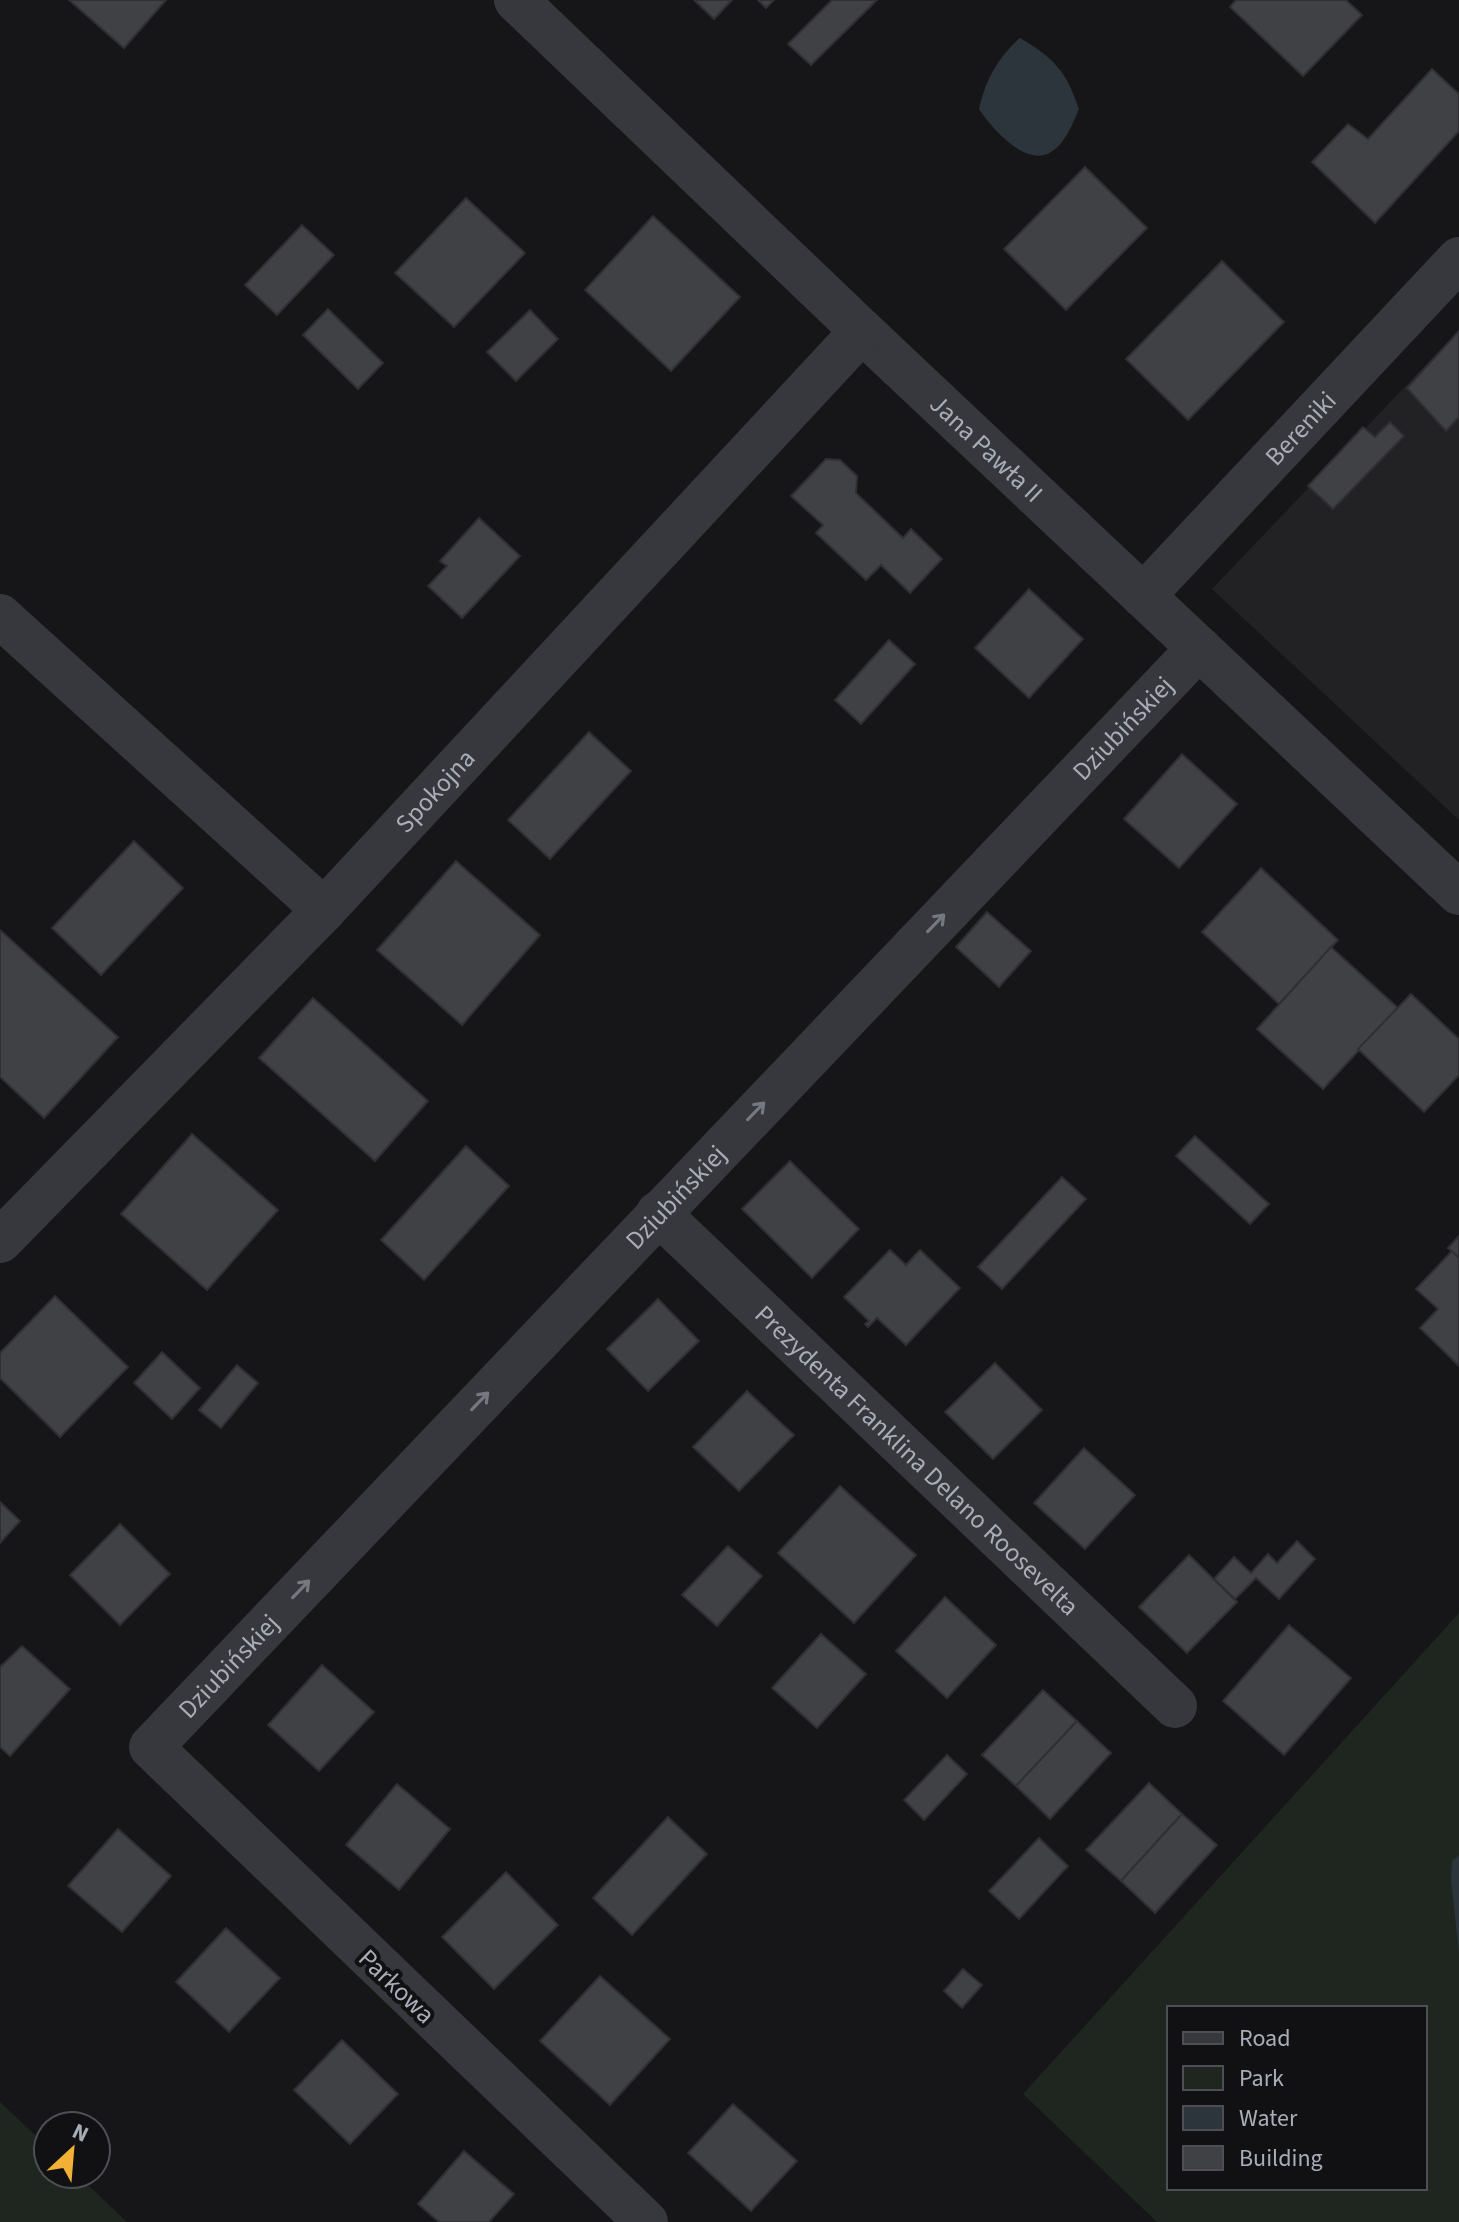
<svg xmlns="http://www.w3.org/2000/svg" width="1459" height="2222" font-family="'Source Sans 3',sans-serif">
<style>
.built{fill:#222225}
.green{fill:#1e261f;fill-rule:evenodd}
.water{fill:#2c353c}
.building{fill:#404145;stroke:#303034;stroke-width:2}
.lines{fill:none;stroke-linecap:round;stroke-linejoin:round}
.minor{stroke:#37383d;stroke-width:44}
.oneway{stroke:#757881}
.labels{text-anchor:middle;stroke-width:8;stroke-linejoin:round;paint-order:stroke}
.street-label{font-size:26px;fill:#a8adb8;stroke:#111113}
</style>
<rect width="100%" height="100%" fill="#161618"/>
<!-- built -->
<path class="built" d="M1459 330V820L1212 589Z"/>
<!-- green -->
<g class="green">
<path d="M1459 1613V2222H1157L1023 2094ZM1169 2008H1425V2188H1169Z"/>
<path d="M0 2102 48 2147V2174H76L127 2222H0Z"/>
</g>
<!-- water -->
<g class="water">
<path d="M1020 38C1055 59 1066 71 1079 109 1073 123 1065 144 1051 152 1025 168 991 127 979 109 985 81 998 57 1020 38Z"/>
<path d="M1459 1855V1953L1451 1879 1452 1861Z"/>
</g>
<!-- building -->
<g class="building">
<path d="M69 0H166L124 48Z"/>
<path d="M694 0H732L714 19Z"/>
<path d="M758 0H774L766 8Z"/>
<path d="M832 0H877L811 65 788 44Z"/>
<path d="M1236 0H1346L1362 15 1303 76 1230 7Z"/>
<path d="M1432 69 1459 94V131L1375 223 1312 162 1348 124 1368 139Z"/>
<path d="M1085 167 1147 228 1066 310 1004 249Z"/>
<path d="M466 198 525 253 454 327 395 273Z"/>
<path d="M653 216 740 297 671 371 585 290Z"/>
<path d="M302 225 334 255 277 315 245 285Z"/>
<path d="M1222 261 1284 322 1188 420 1126 359Z"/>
<path d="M328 309 383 363 358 389 303 335Z"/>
<path d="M530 310 558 339 516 381 487 352Z"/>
<path d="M1459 331V417L1446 431 1407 388Z"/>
<path d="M1390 422 1404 436 1333 509 1308 486 1363 427 1375 437Z"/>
<path d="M826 459 840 460 857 476 856 493 903 538 911 529 942 559 910 593 881 565 866 580 816 533 823 525 791 496Z"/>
<path d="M479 518 520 556 462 618 428 586 447 566 440 561Z"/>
<path d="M1029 589 1083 639 1029 698 975 648Z"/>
<path d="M889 640 915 664 861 724 835 700Z"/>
<path d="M589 732 631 771 550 859 508 820Z"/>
<path d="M1182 754 1237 804 1179 868 1124 819Z"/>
<path d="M134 841 183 888 101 975 52 928Z"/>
<path d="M456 861 540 935 462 1025 377 950Z"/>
<path d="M1261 868 1338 940 1279 1004 1202 932Z"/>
<path d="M987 912 1031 951 999 987 956 947Z"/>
<path d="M0 930 118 1037 44 1118 0 1077Z"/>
<path d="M1331 947 1398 1008 1323 1089 1257 1029Z"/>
<path d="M1411 994 1459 1039V1075L1424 1112 1358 1049Z"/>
<path d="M313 998 428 1101 375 1161 259 1058Z"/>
<path d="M192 1134 278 1210 207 1290 121 1214Z"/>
<path d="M1195 1136 1269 1204 1250 1224 1176 1156Z"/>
<path d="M466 1146 509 1186 424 1280 381 1240Z"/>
<path d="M790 1161 859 1229 812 1278 742 1209Z"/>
<path d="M1062 1177 1086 1199 1002 1289 978 1267Z"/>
<path d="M1459 1236V1258L1448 1248Z"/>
<path d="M890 1250 906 1265 920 1250 960 1288 906 1345 877 1318 868 1327 865 1324 869 1321 844 1297Z"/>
<path d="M1452 1251 1459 1258V1366L1420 1328 1438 1309 1416 1289Z"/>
<path d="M55 1296 128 1367 60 1437 0 1378V1353Z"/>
<path d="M658 1299 699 1341 648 1391 607 1349Z"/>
<path d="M162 1352 200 1388 172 1419 134 1383Z"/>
<path d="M995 1363 1042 1410 993 1459 945 1412Z"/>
<path d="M237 1365 258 1383 221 1428 199 1410Z"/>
<path d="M747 1391 794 1435 739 1491 693 1447Z"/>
<path d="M1084 1448 1135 1495 1085 1549 1034 1503Z"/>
<path d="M840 1486 916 1555 854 1623 778 1553Z"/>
<path d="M0 1502 20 1521 0 1543Z"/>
<path d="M120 1524 170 1574 120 1625 70 1575Z"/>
<path d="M1297 1541 1315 1559 1279 1599 1256 1578 1235 1599 1214 1579 1234 1557 1251 1573 1268 1554 1277 1563Z"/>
<path d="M728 1546 762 1576 717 1626 682 1595Z"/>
<path d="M1189 1555 1237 1602 1187 1653 1139 1607Z"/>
<path d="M945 1597 996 1645 947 1698 896 1651Z"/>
<path d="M1289 1625 1351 1678 1284 1755 1223 1701Z"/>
<path d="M821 1634 866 1674 817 1728 772 1688Z"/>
<path d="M22 1646 70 1689 10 1756 0 1747V1667Z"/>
<path d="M322 1665 374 1712 319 1771 268 1725Z"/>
<path d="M1043 1690 1077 1721 1016 1786 982 1755Z"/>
<path d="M1077 1721 1111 1753 1050 1819 1016 1786Z"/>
<path d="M947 1755 967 1774 924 1820 904 1800Z"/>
<path d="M1149 1783 1182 1814 1121 1881 1086 1850Z"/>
<path d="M397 1784 450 1829 399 1890 346 1845Z"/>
<path d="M1182 1814 1217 1845 1155 1913 1121 1881Z"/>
<path d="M668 1817 707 1854 632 1935 593 1898Z"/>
<path d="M118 1829 171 1876 122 1932 68 1886Z"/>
<path d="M1039 1838 1068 1866 1019 1919 989 1891Z"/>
<path d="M506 1872 558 1925 494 1989 442 1937Z"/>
<path d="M226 1928 280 1978 229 2032 176 1982Z"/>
<path d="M963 1969 982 1985 962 2008 944 1991Z"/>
<path d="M600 1976 670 2039 610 2105 540 2041Z"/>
<path d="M342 2040 398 2094 350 2144 294 2090Z"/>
<path d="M733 2104 797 2161 751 2211 688 2153Z"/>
<path d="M464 2151 514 2194 489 2222H439L418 2204Z"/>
</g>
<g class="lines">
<!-- minor -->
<g class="minor">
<path id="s1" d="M516 0 862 331 1459 893"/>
<path id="s2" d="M1143 596 1459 259"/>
<path d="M0 616 324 910"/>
<path id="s3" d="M658 1213 1175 1706"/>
<path id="s4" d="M0 1241 324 910 862 331"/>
<path id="s5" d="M646 2222 151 1747 1199 648"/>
</g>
</g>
<!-- one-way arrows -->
<defs><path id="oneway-shaft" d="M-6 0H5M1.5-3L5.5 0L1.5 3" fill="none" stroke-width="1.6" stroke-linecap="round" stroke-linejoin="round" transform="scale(2)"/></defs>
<g class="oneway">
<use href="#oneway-shaft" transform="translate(936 923) rotate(-46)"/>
<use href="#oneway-shaft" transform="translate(756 1111) rotate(-46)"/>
<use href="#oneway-shaft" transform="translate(480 1401) rotate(-46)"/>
<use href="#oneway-shaft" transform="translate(301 1589) rotate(-46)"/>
</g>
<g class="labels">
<!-- street labels -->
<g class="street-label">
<text dy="9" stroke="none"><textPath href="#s2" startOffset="230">Bereniki</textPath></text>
<text dy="9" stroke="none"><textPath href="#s1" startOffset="650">Jana Pawła II</textPath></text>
<text dy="9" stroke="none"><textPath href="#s5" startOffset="2094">Dziubińskiej</textPath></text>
<text dy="9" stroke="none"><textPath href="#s4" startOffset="626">Spokojna</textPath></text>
<text dy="9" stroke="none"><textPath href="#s5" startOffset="1446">Dziubińskiej</textPath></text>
<text dy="9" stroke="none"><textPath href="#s3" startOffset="358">Prezydenta Franklina Delano Roosevelta</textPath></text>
<text dy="9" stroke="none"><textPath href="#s5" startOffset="798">Dziubińskiej</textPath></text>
<text transform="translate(397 1986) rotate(44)" y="9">Parkowa</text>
</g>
</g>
<!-- legend -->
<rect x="1167" y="2006" width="260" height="184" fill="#111113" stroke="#4d4f55" stroke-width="2"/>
<rect x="1183" y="2032" width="40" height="12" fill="#37383d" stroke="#4d4f55" stroke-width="2"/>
<text x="1239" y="2046" font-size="24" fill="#a8adb8">Road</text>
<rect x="1183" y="2066" width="40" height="24" fill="#1e261f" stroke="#4d4f55" stroke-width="2"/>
<text x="1239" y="2086" font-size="24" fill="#a8adb8">Park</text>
<rect x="1183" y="2106" width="40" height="24" fill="#2c353c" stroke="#4d4f55" stroke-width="2"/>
<text x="1239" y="2126" font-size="24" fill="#a8adb8">Water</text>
<rect x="1183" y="2146" width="40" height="24" fill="#404145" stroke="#4d4f55" stroke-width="2"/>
<text x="1239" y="2166" font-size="24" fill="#a8adb8">Building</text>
<!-- north arrow -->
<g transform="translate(72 2150) rotate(26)"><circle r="38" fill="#111113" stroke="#4d4f55" stroke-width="2"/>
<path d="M0-6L14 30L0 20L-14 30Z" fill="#f2b134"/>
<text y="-12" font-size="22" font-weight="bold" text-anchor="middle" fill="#a8adb8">N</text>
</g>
</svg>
